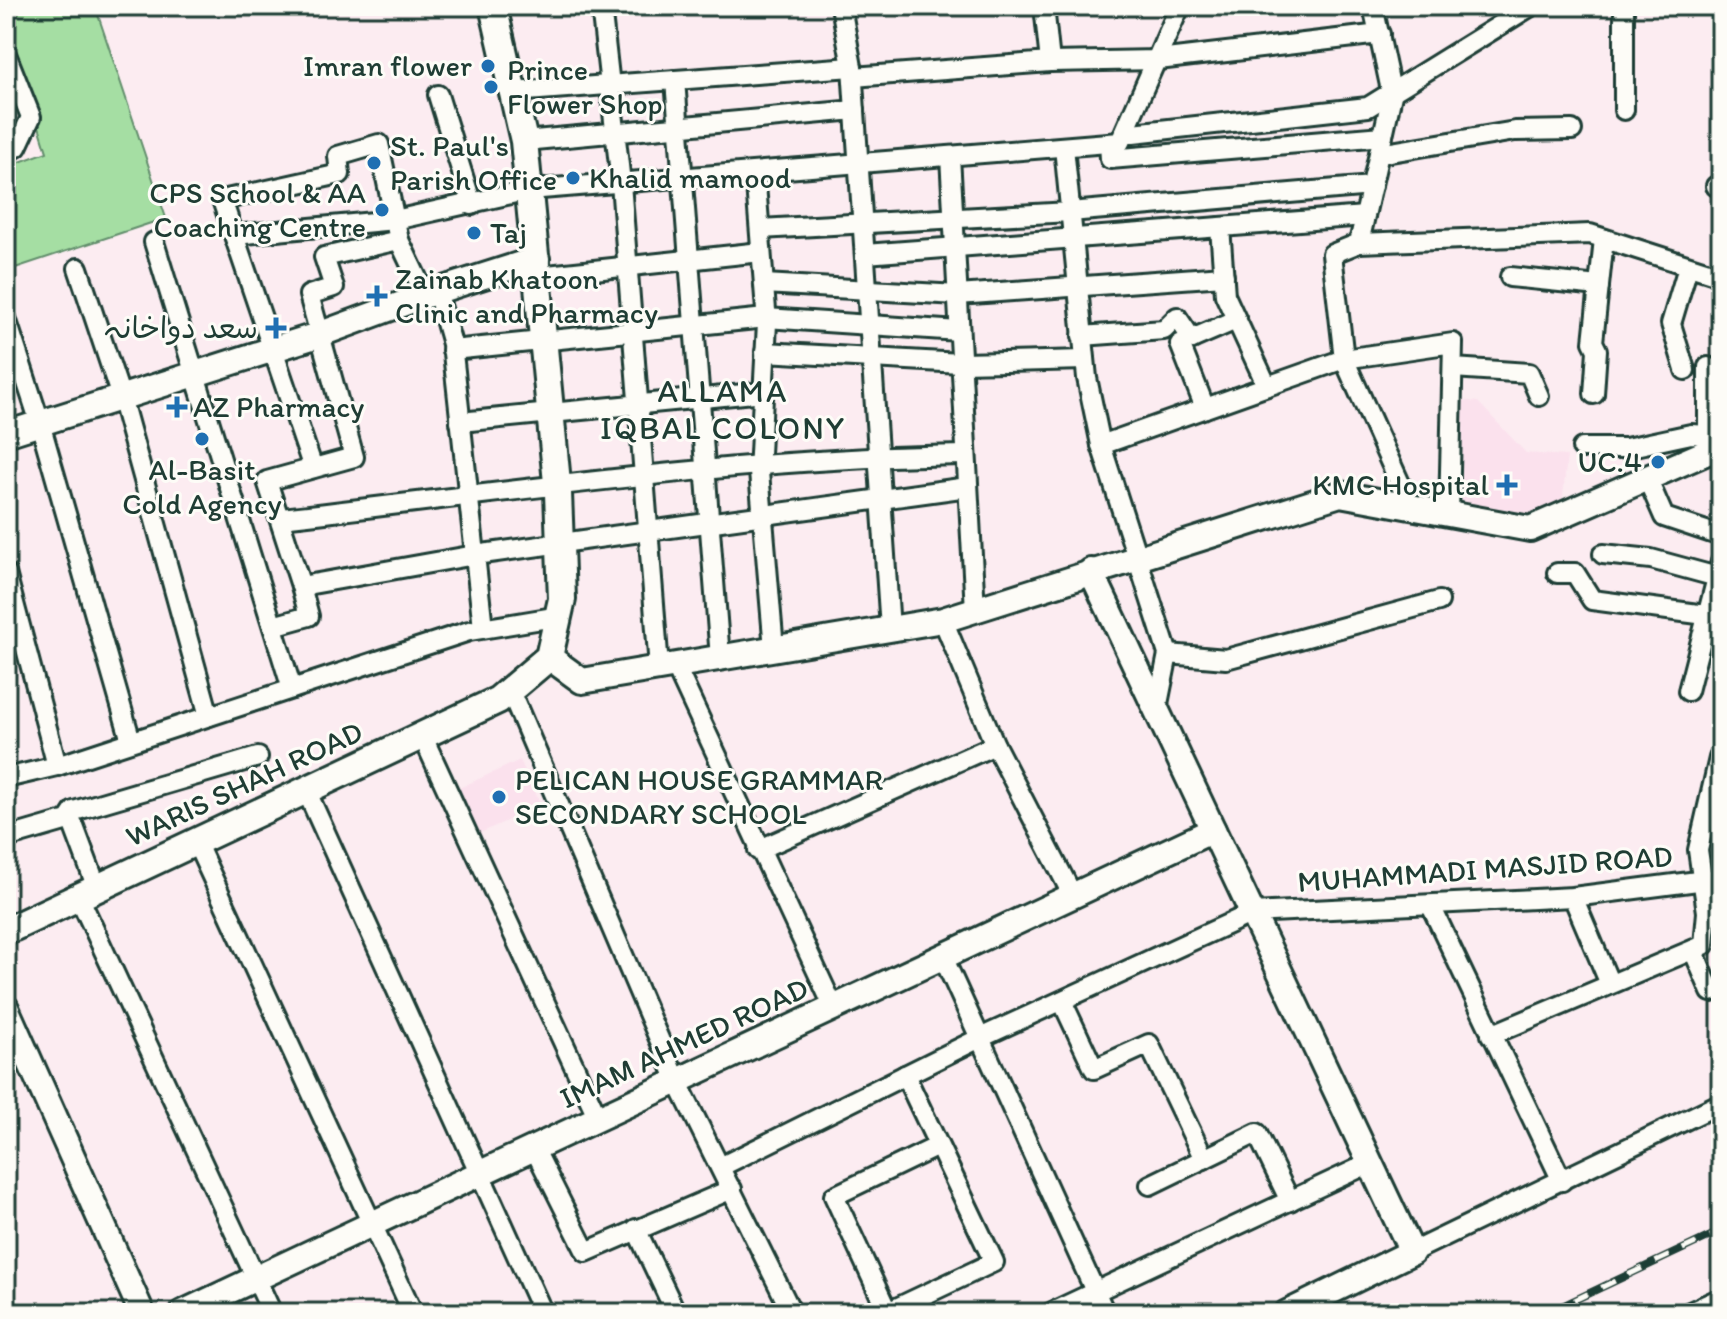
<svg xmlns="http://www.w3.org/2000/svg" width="1727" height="1319" font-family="Itim,'Playpen Sans Arabic',sans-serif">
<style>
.built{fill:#fbe1ed}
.green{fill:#a5dea3;stroke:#628e6c;stroke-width:2}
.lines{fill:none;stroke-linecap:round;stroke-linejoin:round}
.minor-casing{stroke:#1f3d34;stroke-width:24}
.tertiary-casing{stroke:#1f3d34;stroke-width:30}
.secondary-casing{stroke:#1f3d34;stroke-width:32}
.minor{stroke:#fdfcf7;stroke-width:18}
.tertiary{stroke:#fdfcf7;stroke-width:24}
.secondary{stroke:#fdfcf7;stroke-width:26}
.rail-casing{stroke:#1f3d34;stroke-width:8}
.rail{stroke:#fdfcf7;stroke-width:5;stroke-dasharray:15;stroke-linecap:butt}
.poi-dot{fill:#1f6fb2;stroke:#fdfcf7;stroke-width:3}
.labels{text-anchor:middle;stroke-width:6;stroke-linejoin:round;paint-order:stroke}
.poi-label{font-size:30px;fill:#1f3d34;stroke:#fdfcf7;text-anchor:start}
.street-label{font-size:30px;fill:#1f3d34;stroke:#fdfcf7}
.neighbourhood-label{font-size:32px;letter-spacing:2px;fill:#1f3d34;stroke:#fdfcf7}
</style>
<rect width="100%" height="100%" fill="#fcecf1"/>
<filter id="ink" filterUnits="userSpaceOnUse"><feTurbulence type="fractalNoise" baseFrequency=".0125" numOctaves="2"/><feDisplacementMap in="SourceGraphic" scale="16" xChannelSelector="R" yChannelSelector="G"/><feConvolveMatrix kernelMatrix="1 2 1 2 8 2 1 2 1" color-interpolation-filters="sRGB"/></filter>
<g filter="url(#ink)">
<!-- built -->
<g class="built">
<path d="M1452 399 1478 402 1526 453 1567 456 1561 516 1530 529 1449 514Z"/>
<path d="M520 760 541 805 478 834 457 789Z"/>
</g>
<!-- green -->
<path class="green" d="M6 6H95L166 218 6 271V167L47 152 6 20Z"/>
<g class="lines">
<!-- minor casing -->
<g class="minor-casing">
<g id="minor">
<path d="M601 6 621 183 659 668"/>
<path d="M841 6 852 67 890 629"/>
<path d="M1044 6 1050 62"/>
<path d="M1373 6 1392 95 1359 243 1332 254 1344 359 1411 508"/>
<path d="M6 54 31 117 17 147 6 152"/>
<path d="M853 77 1050 62 1158 60 1380 34"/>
<path d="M675 80 720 658"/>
<path d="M513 92 852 67"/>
<path d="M438 95 472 205"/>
<path d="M1624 110V6"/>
<path d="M1124 134 1368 107 1531 6"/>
<path d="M524 141 855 110"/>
<path d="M1109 144 1110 159 1383 136"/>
<path d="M1064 147 1087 378 1101 445 1168 654 1157 709"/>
<path d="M1379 154 1515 131 1572 130"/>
<path d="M950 156 975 610"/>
<path d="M755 172 767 323 759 472 774 649"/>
<path d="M1716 186H1721"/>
<path d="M1220 227 1225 295 1267 386"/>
<path d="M760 229 1070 212 1372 186"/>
<path d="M234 235 395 220 529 190 1120 142 1180 6"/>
<path d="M154 242 292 689"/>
<path d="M1359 243 1590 234 1721 276"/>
<path d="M865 254 1365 216"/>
<path d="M78 268 121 397 209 716"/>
<path d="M538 276 761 252"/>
<path d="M1510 277 1599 286"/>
<path d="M764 284 958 295 1224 276"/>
<path d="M437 291 452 344 483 628"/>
<path d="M6 318 40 423 131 741"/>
<path d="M1082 336 1164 330 1177 317 1192 339"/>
<path d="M452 350 766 318 959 331"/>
<path d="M765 352 961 363 1085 360"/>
<path d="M1453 368 1529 373 1539 396"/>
<path d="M1685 370 1671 324 1688 267"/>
<path d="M1594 394 1597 350 1593 342 1604 239"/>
<path d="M1205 408 1180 344 1236 320"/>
<path d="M460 422 764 392"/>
<path d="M1101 445 1344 359 1453 343 1449 514"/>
<path d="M1708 445V367"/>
<path d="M1582 448H1626L1691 434 1708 435"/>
<path d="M313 468 222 200 340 174 338 156 379 144 399 240 425 295"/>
<path d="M1647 478 1664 517 1721 536"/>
<path d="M282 518C509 492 737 458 966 455"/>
<path d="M1603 554 1651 559 1721 578"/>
<path d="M6 573 57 766"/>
<path d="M1557 573H1575L1592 600 1721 617"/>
<path d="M301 586 267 481 354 457 309 295 334 287 324 257 399 240"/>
<path d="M943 620 995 745 1073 896"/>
<path d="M273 626 309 616 301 586 475 555 968 487"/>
<path d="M1168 654 1226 659 1439 601"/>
<path d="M675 665 834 1008"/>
<path d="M1688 691 1721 562"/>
<path d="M509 694 516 704 677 1081 792 1313"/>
<path d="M422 735 598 1118"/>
<path d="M6 778 57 766 469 631 560 616"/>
<path d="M306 790 543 1313"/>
<path d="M68 820 73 824 97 888"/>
<path d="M6 838 68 820 74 811 258 757"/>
<path d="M196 842 413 1313"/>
<path d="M758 850 995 745"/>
<path d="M79 897 272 1313"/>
<path d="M1573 897 1610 984"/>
<path d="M1431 906 1562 1181"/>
<path d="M1693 950 1711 992 1721 988"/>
<path d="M943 957 1105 1313"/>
<path d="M1062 1001 1094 1069 1149 1044 1204 1159"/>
<path d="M1491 1035 1704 945 1707 912 1698 850 1719 758"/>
<path d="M534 1148 586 1252 732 1189"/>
<path d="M722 1166 980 1038 1252 913 1573 897 1721 878"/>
<path d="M1150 1185 1257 1133 1290 1201"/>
<path d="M636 1229 676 1313"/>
<path d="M1412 1252 1721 1103"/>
<path d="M6 1308 8 1313"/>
<path d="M888 1312 994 1262 905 1075"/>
<path d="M888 1313 834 1196 938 1146"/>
<path d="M1050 1313 1370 1163"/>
<path d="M1688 1313 1721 1298"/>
</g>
</g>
<!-- tertiary casing -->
<g class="tertiary-casing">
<g id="tertiary">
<path d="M6 434 318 335 437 291 537 259"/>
<path d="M1091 571 1412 1252 1287 1313"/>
<path d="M549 657 582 681 943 620 1340 494 1530 529 1721 446"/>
<path d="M6 1008 142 1313"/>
<path d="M182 1313 1213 830"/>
</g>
</g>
<!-- secondary casing -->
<g class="secondary-casing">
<path id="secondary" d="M6 931 498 700 549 657 562 599 558 493 524 141 493 6"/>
</g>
<!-- minor -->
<use href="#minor" class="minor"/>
<!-- tertiary -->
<use href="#tertiary" class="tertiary"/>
<!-- secondary -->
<use href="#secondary" class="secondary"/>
<!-- rail casing -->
<g class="rail-casing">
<path id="rail" d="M1547 1313 1721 1231"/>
</g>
<!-- rail -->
<use href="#rail" class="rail"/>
</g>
</g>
<!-- markers -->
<g class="poi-dot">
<circle cx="488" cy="66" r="8"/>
<circle cx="491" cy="87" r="8"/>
<circle cx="374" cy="163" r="8"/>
<circle cx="573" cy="178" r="8"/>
<circle cx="382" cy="210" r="8"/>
<circle cx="474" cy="233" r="8"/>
<path d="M373 284h8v8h8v8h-8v8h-8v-8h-8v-8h8z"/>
<path d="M272 316h8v8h8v8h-8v8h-8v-8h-8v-8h8z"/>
<path d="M173 395h8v8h8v8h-8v8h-8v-8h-8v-8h8z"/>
<circle cx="202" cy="439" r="8"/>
<circle cx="1658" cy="462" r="8"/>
<path d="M1503 473h8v8h8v8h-8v8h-8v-8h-8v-8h8z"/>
<circle cx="499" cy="797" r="8"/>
</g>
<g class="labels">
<!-- poi labels -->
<g class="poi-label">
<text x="472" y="76" text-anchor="end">Imran flower</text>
<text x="507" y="80">Prince<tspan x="507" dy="34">Flower Shop</tspan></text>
<text x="390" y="156">St. Paul's<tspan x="390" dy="34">Parish Office</tspan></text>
<text x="589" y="188">Khalid mamood</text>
<text x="366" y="203" text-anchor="end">CPS School &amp; AA<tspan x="366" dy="34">Coaching Centre</tspan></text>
<text x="490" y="243">Taj</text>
<text x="395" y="289">Zainab Khatoon<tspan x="395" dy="34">Clinic and Pharmacy</tspan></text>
<text x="258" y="338" text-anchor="end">سعد دواخانہ</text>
<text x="193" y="417">AZ Pharmacy</text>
<text x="1642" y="472" text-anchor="end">UC.4</text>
<text x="202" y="480" text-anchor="middle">Al-Basit<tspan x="202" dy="34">Cold Agency</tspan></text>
<text x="1489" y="495" text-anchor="end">KMC Hospital</text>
<text x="515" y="790">PELICAN HOUSE GRAMMAR<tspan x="515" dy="34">SECONDARY SCHOOL</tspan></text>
</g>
<!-- street labels -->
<g class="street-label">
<text transform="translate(244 784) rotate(-25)" y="10">WARIS SHAH ROAD</text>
<text transform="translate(1485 869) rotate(-4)" y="10">MUHAMMADI MASJID ROAD</text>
<text transform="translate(684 1043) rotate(-25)" y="10">IMAM AHMED ROAD</text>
</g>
<!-- neighbourhood labels -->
<g class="neighbourhood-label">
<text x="723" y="402">ALLAMA<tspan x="723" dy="37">IQBAL COLONY</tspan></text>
</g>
</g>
<!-- margin -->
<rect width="1727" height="1319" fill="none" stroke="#fdfcf7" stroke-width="32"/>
<rect x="16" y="16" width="1695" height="1287" fill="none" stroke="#1f3d34" stroke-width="3" filter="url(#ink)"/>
</svg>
